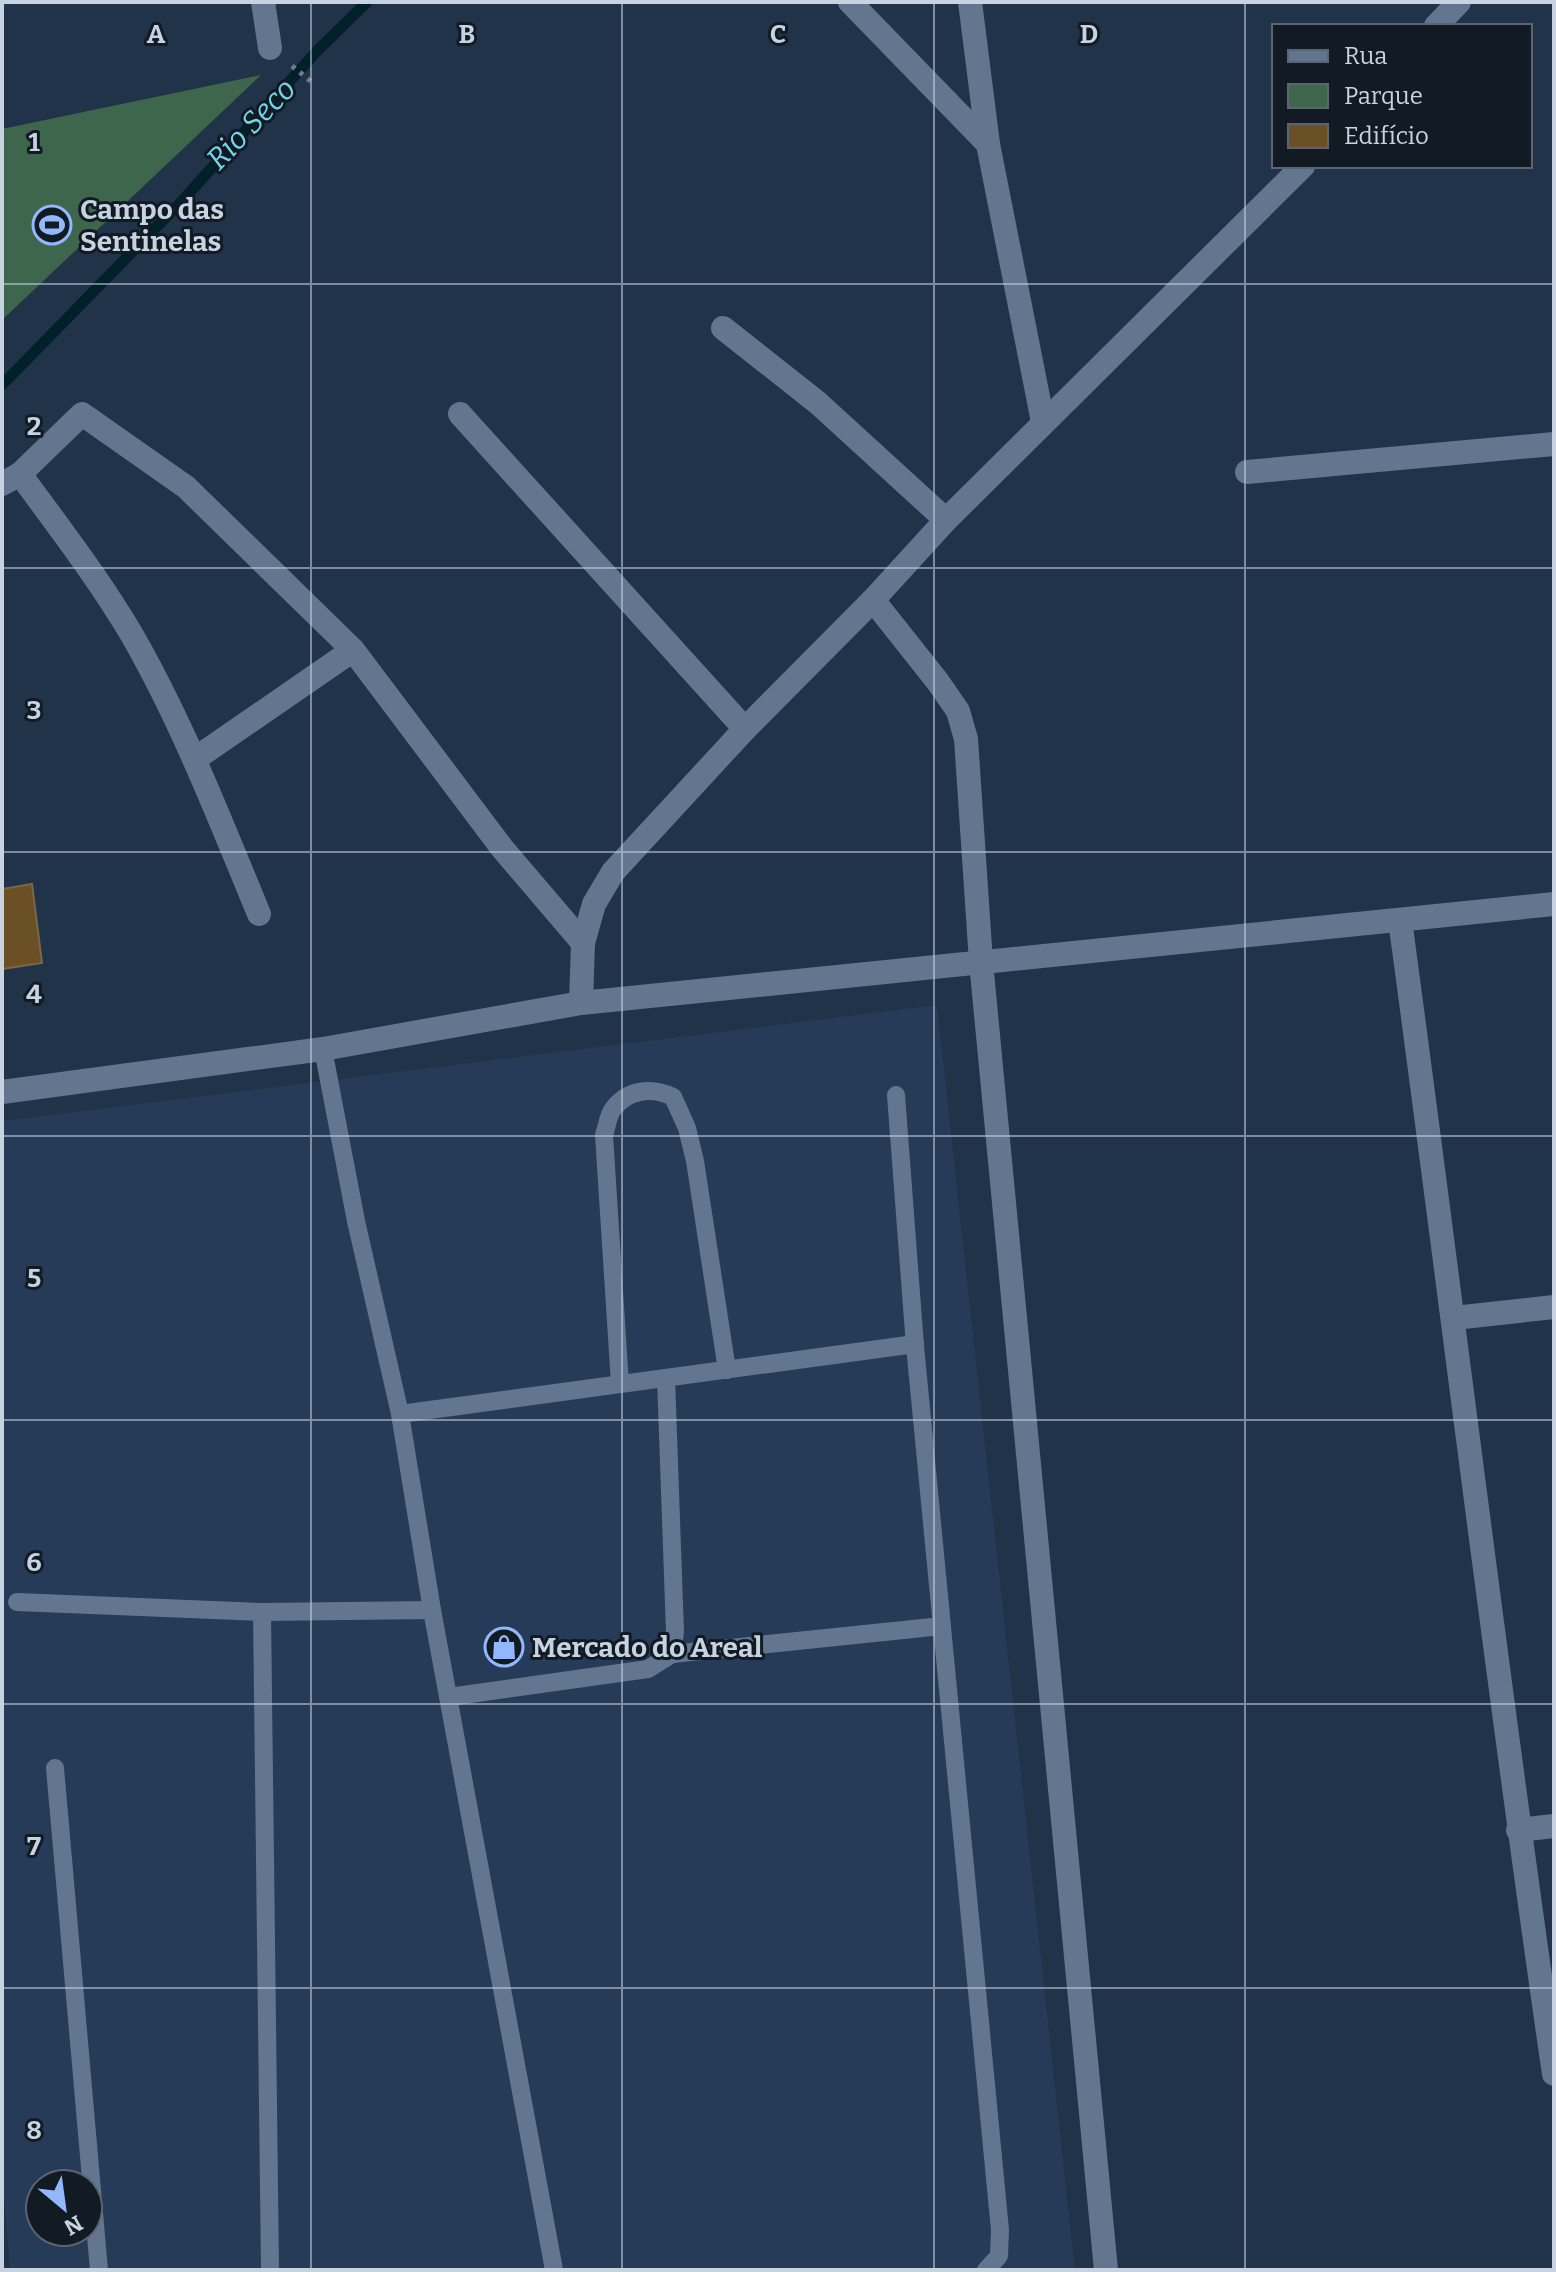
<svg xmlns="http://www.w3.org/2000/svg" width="1556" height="2272" font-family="Bitter,serif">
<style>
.built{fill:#253b57;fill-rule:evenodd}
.green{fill:#3e664d}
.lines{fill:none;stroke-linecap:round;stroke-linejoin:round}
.stream{stroke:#002128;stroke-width:11}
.building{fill:#6a5024;stroke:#79674c;stroke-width:2}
.path{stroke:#6d7c8e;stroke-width:5;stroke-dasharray:4 6;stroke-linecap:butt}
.service{stroke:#62768f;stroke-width:18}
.minor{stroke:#62768f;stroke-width:24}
.grid{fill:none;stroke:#c8d3e1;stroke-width:2;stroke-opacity:0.55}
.labels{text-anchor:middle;stroke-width:6;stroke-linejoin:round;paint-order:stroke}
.poi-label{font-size:28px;font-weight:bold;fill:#c8d3e1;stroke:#121a24;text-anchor:start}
.water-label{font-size:30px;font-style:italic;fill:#72d7ed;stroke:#121a24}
.grid-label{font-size:26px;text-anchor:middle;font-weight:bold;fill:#c8d3e1;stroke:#121a24;stroke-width:6;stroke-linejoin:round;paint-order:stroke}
</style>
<rect width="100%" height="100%" fill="#213349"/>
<!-- built -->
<path class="built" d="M937 1005 1075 2270H10L2 2173V1121ZM40 2184H88V2232H40Z"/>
<!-- green -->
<path class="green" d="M261 75 2 320V129Z"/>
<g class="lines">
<!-- stream -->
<path class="stream" d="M2 385 182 201 317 51 367 2"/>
</g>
<!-- building -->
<path class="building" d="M32 884 42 963 2 969V889Z"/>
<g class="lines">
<!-- path -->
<path class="path" d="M292 66 313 83"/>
<!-- service -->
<g class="service">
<path d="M323 1049 356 1221 400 1414 432 1610 554 2270"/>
<path d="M896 1095 915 1346 1000 2230 999 2256 986 2270"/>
<path d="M620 1384 604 1135C607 1127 608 1115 613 1109 628 1089 652 1087 673 1097L687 1128 695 1161 727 1370"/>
<path d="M400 1414 915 1344"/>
<path d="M17 1602 262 1612 432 1610"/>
<path d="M262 1612 270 2270"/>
<path d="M672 1654 942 1626"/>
<path d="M449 1697 648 1669 672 1654 675 1632 666 1378"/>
<path d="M55 1768 99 2270"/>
</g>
<!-- minor -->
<g class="minor">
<path d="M263 2 270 48"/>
<path d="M850 2 988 144"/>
<path d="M970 2 988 144 1043 422"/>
<path d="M1436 26 1459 2"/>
<path d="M723 328 818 403 946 520"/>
<path d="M460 414 745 729"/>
<path d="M1247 472 1554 444"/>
<path d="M20 474C58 526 99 579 132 635 183 724 220 820 259 914"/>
<path d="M2 484 20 474 82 414 186 487 353 650 502 848 583 943"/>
<path d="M873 600 938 682 958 711 966 739 981 962 1106 2270"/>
<path d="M195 759 353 650"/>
<path d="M1400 920C1452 1304 1498 1690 1554 2074"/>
<path d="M581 1003 583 943 594 904 613 872 745 729 873 600 946 520 1303 166"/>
<path d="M2 1092 323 1049 581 1003 1554 904"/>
<path d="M1454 1318 1554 1307"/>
<path d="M1518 1830 1554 1826"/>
</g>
</g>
<!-- grid -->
<path class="grid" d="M311 2V2270M622 2V2270M934 2V2270M1245 2V2270M2 284H1554M2 568H1554M2 852H1554M2 1136H1554M2 1420H1554M2 1704H1554M2 1988H1554"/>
<!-- icons -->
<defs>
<g id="stadium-ring" transform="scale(2)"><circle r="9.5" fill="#121a24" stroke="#92b7fd" stroke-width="1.5"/><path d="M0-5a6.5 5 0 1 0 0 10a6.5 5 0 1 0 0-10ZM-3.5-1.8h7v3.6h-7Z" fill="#92b7fd"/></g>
<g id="shop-ring" transform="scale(2)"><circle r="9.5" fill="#121a24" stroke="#92b7fd" stroke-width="1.5"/><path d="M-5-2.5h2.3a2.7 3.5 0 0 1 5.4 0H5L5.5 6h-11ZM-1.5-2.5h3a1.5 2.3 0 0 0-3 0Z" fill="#92b7fd"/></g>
</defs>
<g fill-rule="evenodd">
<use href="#stadium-ring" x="52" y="225"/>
<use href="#shop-ring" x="504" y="1647"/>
</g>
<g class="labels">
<!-- poi labels -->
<g class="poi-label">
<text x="80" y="219">Campo das<tspan x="80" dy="32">Sentinelas</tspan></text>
<text x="532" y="1657">Mercado do Areal</text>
</g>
<!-- water labels -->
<g class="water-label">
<text transform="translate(251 124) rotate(-46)" y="10">Rio Seco</text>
</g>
</g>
<g class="grid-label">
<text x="156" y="43">A</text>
<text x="467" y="43">B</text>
<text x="778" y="43">C</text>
<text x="1089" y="43">D</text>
<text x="34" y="151">1</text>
<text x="34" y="435">2</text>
<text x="34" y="719">3</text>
<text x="34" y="1003">4</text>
<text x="34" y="1287">5</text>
<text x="34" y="1571">6</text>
<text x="34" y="1855">7</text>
<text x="34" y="2139">8</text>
</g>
<!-- border -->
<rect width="1556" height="2272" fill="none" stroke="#c8d3e1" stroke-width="8"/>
<!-- legend -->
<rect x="1272" y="24" width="260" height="144" fill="#121a24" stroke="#5b6470" stroke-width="2"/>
<rect x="1288" y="50" width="40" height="12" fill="#62768f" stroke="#5b6470" stroke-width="2"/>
<text x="1344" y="64" font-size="24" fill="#c8d3e1">Rua</text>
<rect x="1288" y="84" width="40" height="24" fill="#3e664d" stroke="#5b6470" stroke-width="2"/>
<text x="1344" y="104" font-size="24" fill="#c8d3e1">Parque</text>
<rect x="1288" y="124" width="40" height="24" fill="#6a5024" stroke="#5b6470" stroke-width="2"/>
<text x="1344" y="144" font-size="24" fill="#c8d3e1">Edifício</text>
<!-- north arrow -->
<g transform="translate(64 2208) rotate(151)"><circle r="38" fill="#121a24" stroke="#5b6470" stroke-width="2"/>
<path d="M0-6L14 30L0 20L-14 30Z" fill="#92b7fd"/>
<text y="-12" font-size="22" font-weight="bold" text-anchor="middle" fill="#c8d3e1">N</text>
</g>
</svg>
